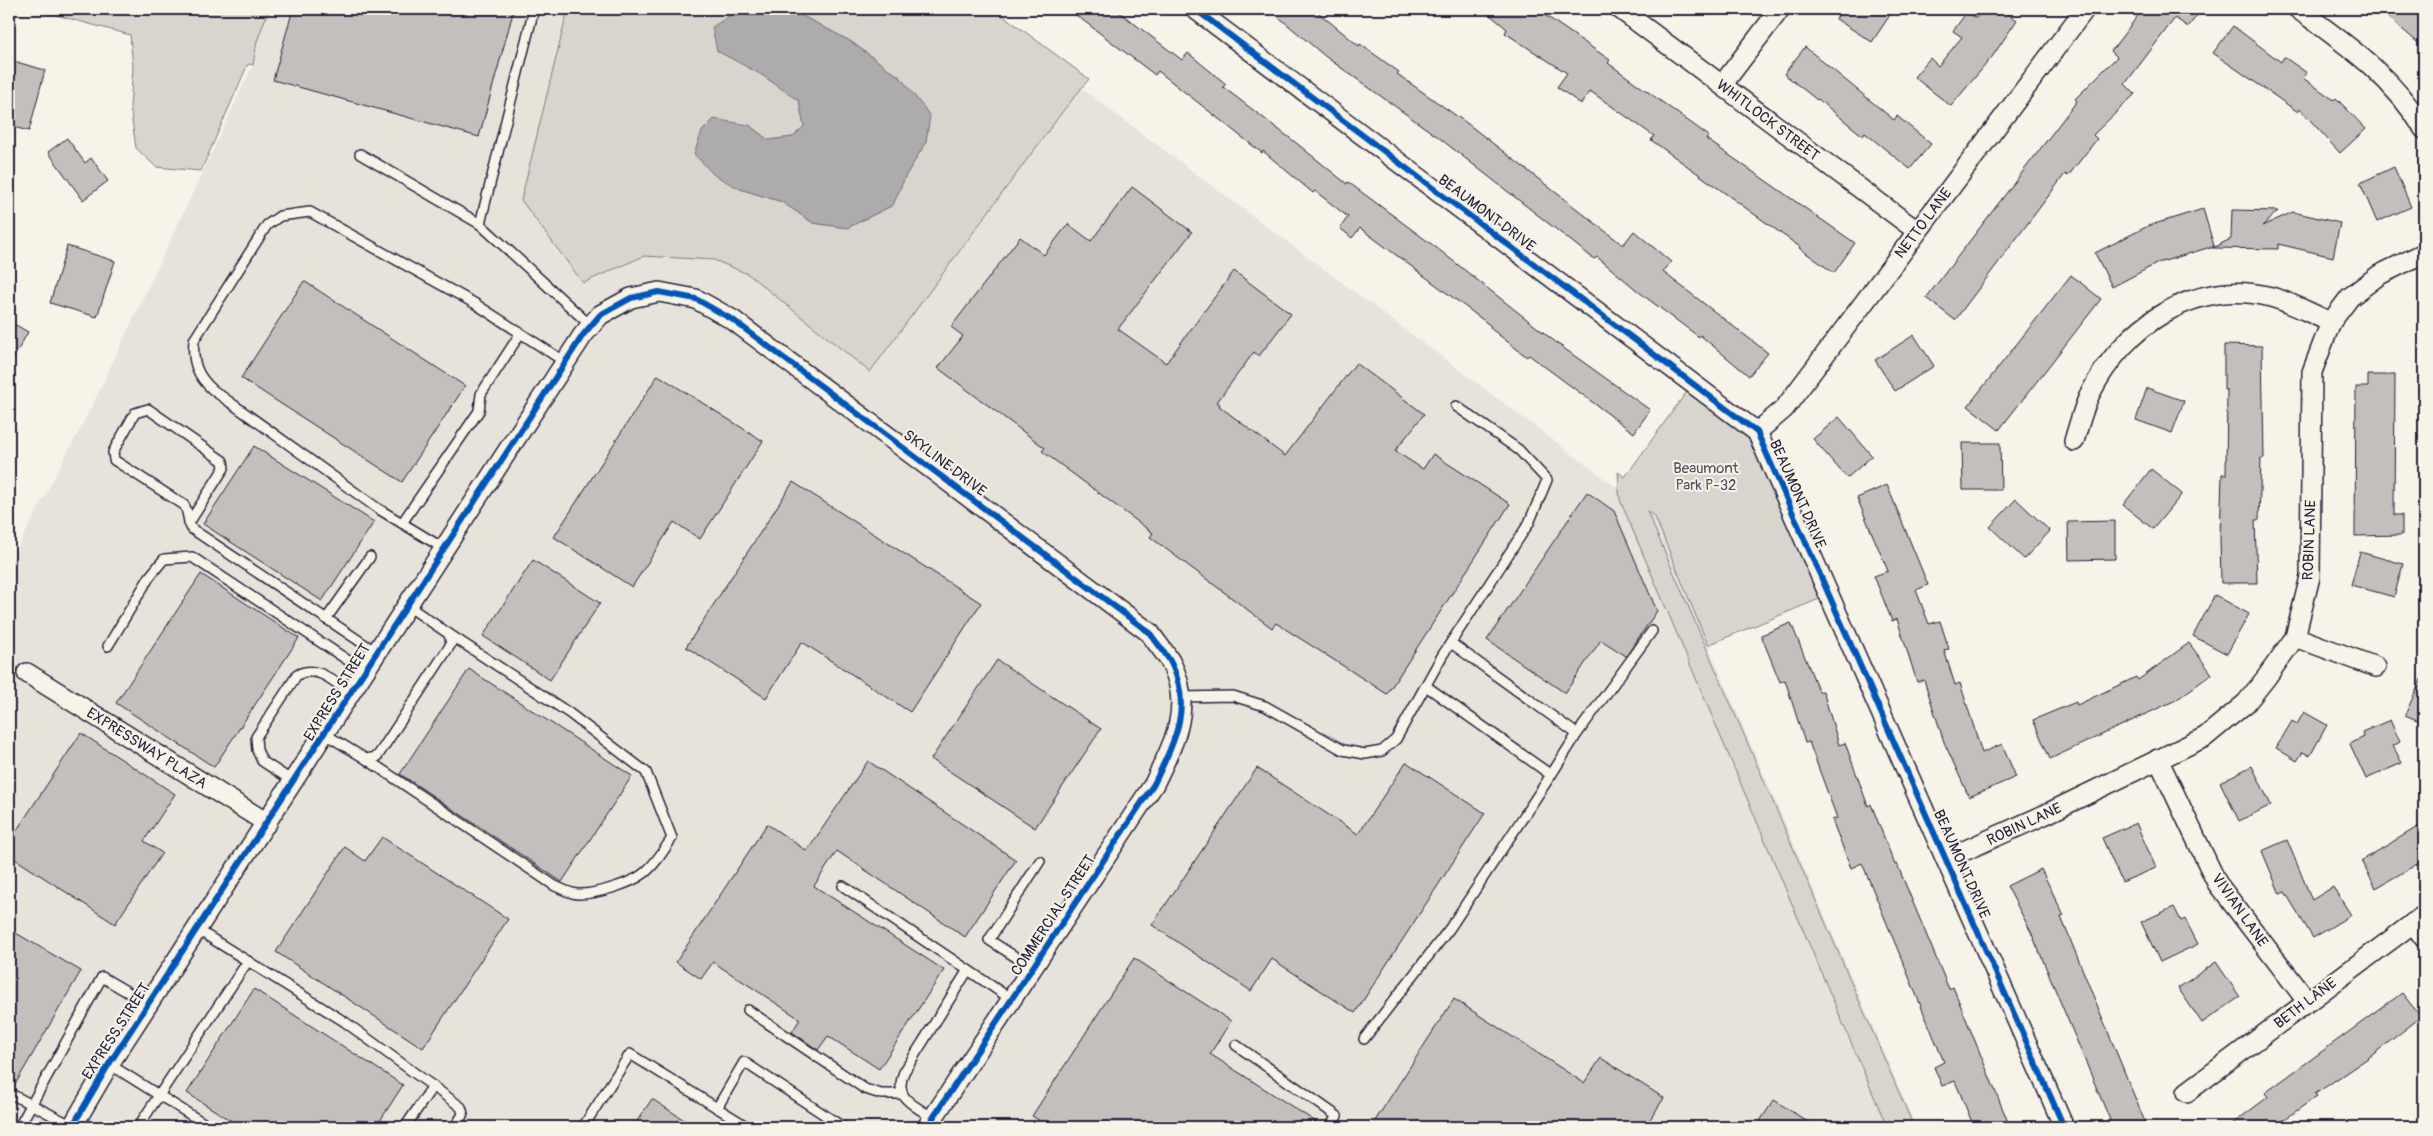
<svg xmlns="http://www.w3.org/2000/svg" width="2433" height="1136" font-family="Pangolin,sans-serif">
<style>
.built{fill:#e7e3db}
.green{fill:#d8d5cf;stroke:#7d7c85}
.water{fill:#aeabad;stroke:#76747f}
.building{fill:#c2bfbd;stroke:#22223b}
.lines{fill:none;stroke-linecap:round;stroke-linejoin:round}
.lane-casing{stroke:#22223b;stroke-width:12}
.street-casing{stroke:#22223b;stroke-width:22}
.lane{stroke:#f7f3e8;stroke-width:9}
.street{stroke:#f7f3e8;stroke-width:19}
.cycleway-casing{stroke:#f7f3e8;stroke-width:9}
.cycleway{stroke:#0057b8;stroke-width:6}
.labels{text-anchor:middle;stroke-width:4;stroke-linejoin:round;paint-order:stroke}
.street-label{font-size:15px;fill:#22223b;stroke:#f7f3e8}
.park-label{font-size:15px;fill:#504f60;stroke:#f7f3e8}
</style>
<rect width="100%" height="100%" fill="#f7f3e8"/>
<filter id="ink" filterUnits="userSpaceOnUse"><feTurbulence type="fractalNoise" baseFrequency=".02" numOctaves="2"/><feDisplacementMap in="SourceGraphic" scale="10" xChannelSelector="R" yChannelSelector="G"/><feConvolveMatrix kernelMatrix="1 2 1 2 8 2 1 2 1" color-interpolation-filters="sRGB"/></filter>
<g filter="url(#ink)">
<!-- built -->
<path class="built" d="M264 9H975L1655 516 1708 645 1916 1127H9V564L91 408 253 65Z"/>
<!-- green -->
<g class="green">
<path d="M34 9H269L257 41 253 65 248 64 201 171 156 167 136 148 130 106 133 68 130 35Z"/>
<path d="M568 9H766L734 13 762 75 799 101 804 126 793 137 768 140 749 125 740 189 782 202 813 223 847 228 893 205 905 177 926 142 901 78 850 41 799 14 774 9H994L1089 79 1063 111 870 372 748 274 714 260 644 256 583 283 521 200Z"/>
<path d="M1693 383 1757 432 1829 595 1708 645 1655 517 1647 511 1914 1127H1887L1620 500 1619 490 1617 488 1619 485 1618 472 1625 477Z"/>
</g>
<!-- water -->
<path class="water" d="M766 9 799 14 850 41 901 78 930 116 926 142 905 177 893 205 847 228 813 223 782 202 740 189 714 175 694 154 702 131 714 119 749 125 768 140 793 137 804 126 799 101 762 75 717 51 712 27 734 13Z"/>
<!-- building -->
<g class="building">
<path d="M293 9H514L479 137 273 80Z"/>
<path d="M1068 9H1115L1182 60 1188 53 1226 84 1223 87 1295 142 1347 184 1348 182 1438 249 1558 344 1650 410 1634 433 1529 355 1527 357 1490 328 1491 326 1360 228 1352 238 1340 228 1348 217 1315 191 1313 193 1263 151 1262 153 1158 71 1155 75Z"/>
<path d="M1269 9H1314L1359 46 1360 44 1399 72 1397 74 1468 124 1623 245 1634 231 1671 262 1663 272 1768 353 1749 376 1700 335 1699 337 1644 296 1597 257 1594 259 1438 137 1326 57Z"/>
<path d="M1483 9H1536L1610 60 1608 63 1709 136 1706 139 1855 243 1834 273 1799 248 1800 247 1651 140 1654 136 1590 91 1581 104 1557 87 1567 73 1505 33 1507 29Z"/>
<path d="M1842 9H1894L1872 42 1836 19Z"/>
<path d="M1982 9H2000L2017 20 1992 57 1951 106 1914 77 1930 58 1938 66 1962 37 1953 31 1967 12 1976 18Z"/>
<path d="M2143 9H2202L2188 27 2175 18 2125 84 2135 94 2093 135 2097 139 2068 176 2065 174 1955 320 1926 298 2077 101 2075 99 2117 57 2111 51Z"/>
<path d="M2379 9H2424V48Z"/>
<path d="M2233 26 2281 62 2284 57 2307 73 2303 78 2334 100 2336 98 2366 129 2340 153 2300 109 2298 112 2213 53Z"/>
<path d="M1805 47 1894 120 1897 116 1931 144 1910 169 1865 133 1863 136 1818 99 1817 100 1784 74Z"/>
<path d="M9 60 45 70 29 131 9 126Z"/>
<path d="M67 138 85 163 91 158 108 181 83 200 48 152Z"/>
<path d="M2394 167 2411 207 2377 222 2360 183Z"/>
<path d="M1132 187 1192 232 1118 329 1166 363 1234 271 1291 314 1259 356 1254 352 1217 402 1220 404 1219 406 1285 456 1356 363 1424 414 1395 451 1423 469 1433 454 1510 504 1387 694 1276 623 1272 628 1150 537 1153 533 1042 451 1045 448 938 368 963 336 951 327 1020 237 1044 255 1068 224 1091 241Z"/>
<path d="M2203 209 2214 246 2158 263 2112 287 2095 253 2148 226Z"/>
<path d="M2232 210 2278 211 2262 226 2293 212 2340 223 2333 257 2278 244V249L2212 248 2231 239Z"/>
<path d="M67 246 115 261 97 317 50 303Z"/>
<path d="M2071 275 2101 299 1999 430 1968 406Z"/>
<path d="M304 281 465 386 402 482 241 378Z"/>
<path d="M9 321 28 332 9 366Z"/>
<path d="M1914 335 1934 366 1895 391 1875 360Z"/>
<path d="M2224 345 2262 346 2264 458H2261L2259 520H2255L2257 583H2221L2220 537 2222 474H2226L2227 390H2224Z"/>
<path d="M658 375 763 441 700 539 674 522 632 587 554 537Z"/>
<path d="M2368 375H2395L2394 515H2402V535L2355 536 2356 387H2368Z"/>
<path d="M2147 388 2184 401 2172 433 2136 420Z"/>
<path d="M1839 417 1872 456 1847 478 1813 439Z"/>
<path d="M1962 443H2000L2001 490H1963Z"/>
<path d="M254 446 374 522 322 601 203 524Z"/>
<path d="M2151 469 2182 494 2153 529 2123 505Z"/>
<path d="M793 482 981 603 910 712 802 642 766 698 686 647Z"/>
<path d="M1887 485 1928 585 1916 590 1929 624 1940 621 1949 649 1944 650 1955 685 1960 683 1982 753 2002 744 2016 777 1969 797 1944 742 1924 680 1917 682 1897 619 1892 621 1874 576 1888 571 1857 498Z"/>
<path d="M1587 492 1614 511 1657 611 1626 656 1601 640 1565 693 1487 640Z"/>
<path d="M2016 499 2050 531 2024 559 1990 527Z"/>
<path d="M2115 521V559L2069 560 2068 522Z"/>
<path d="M2360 552 2403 564 2394 597 2351 585Z"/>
<path d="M533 560 600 603 550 680 483 636Z"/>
<path d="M201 574 299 638 214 767 116 703Z"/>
<path d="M2215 595 2249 614 2227 654 2193 636Z"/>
<path d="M1791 623 1819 692 1823 691 1839 745 1845 743 1868 806 1871 804 1895 865 1897 864 1949 989 1953 987 2010 1127H1974L1955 1081 1942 1086 1934 1067 1944 1062 1862 863 1851 868 1832 820 1837 818 1809 742 1805 743 1785 680 1780 682 1761 635Z"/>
<path d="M2189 643 2212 674 2176 700 2050 759 2033 720 2076 702 2077 705 2136 677 2138 680Z"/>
<path d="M997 660 1101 729 1035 828 931 759Z"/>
<path d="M469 669 632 776 562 882 400 774Z"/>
<path d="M2424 673V723L2405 715Z"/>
<path d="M2304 712 2327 725 2310 756 2303 752 2297 761 2276 748 2292 721 2297 724Z"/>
<path d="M2390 720 2400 742 2393 746 2402 763 2366 779 2350 744 2364 737 2362 732Z"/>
<path d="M81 733 175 794 144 841 162 853 115 924 9 855V842Z"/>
<path d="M868 761 1016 860 965 937 837 851 814 886 944 970 879 1069 828 1036 818 1050 792 1032 800 1019 713 962 701 979 676 962 767 824 807 851Z"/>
<path d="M1406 762 1485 813 1355 1013 1272 959 1251 991 1152 925 1257 768 1358 834Z"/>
<path d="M2252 766 2271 805 2239 821 2220 782Z"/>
<path d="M2136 823 2156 868 2122 882 2102 838Z"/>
<path d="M2424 823V860L2376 888 2361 861Z"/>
<path d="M382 837 508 919 423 1048 276 952 345 847 365 861Z"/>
<path d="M2287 840 2312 900 2333 887 2351 915 2313 938 2285 892 2280 894 2262 851Z"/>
<path d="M2041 869 2064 916 2061 917 2147 1127H2113L2031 932 2007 886Z"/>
<path d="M2174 907 2181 921 2185 919 2198 944 2160 962 2141 922Z"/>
<path d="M9 929 81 971 13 1088 9 1087Z"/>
<path d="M1134 958 1231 1021 1210 1054 1324 1127H1050L1032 1116Z"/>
<path d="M2216 962 2240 997 2202 1023 2178 988Z"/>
<path d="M254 989 403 1085 376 1127H241L187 1093Z"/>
<path d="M2402 993 2421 1017 2371 1056 2315 1094 2317 1096 2274 1127H2228L2268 1097 2265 1093Z"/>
<path d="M1454 999 1584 1083 1601 1058 1664 1098 1645 1127H1371Z"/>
<path d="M652 1099 695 1127H633Z"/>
<path d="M1774 1100 1816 1127H1756Z"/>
</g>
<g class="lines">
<!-- lane casing -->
<g class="lane-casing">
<g id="lane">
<path d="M534 9 480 224 591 326"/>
<path d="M360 154 480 224"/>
<path d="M189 523 224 468 223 461 148 409 135 413 113 452 114 460 184 505C189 512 187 522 192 529L376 652"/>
<path d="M402 523 479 411 481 394 520 334"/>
<path d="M443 548 377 508 213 390C197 376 192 362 194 340L267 225 280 216 310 212 474 303 565 362"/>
<path d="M326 619 370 557"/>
<path d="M1451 643 1577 734"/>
<path d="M108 646 150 576 164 559 192 557 364 671"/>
<path d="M1181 697 1233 696 1265 706 1343 750 1365 754 1382 751 1396 739 1442 656 1529 523 1547 480 1519 450 1456 406"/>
<path d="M325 734 366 759 377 757 451 644 449 634 408 606"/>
<path d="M366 759 555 886C562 889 569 893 577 894 594 895 630 884 643 874 655 865 664 850 672 838L646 772 569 713 449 634"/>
<path d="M1551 775 1577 734 1652 631"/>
<path d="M294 782 262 761 257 750 256 737 297 675C317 664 334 682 350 693"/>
<path d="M843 886 1011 999"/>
<path d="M198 930 345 1022 461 1107 463 1114 455 1127"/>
<path d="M1033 968 989 940 1040 861"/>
<path d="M748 1010 865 1089 881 1094H901"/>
<path d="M1364 1039 1450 928 1551 775 1426 686"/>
<path d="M1236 1045 1337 1116 1330 1127"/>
<path d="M109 1064 210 1127"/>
<path d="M9 1093 73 1126"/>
<path d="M717 1108 744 1062 843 1127"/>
<path d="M933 1118C913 1104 893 1099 904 1072L968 970"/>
<path d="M19 1127 102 977 148 1004"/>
<path d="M138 1127 248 961"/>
<path d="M405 1127 433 1086"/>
<path d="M583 1127 630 1054 748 1127"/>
</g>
</g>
<!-- street casing -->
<g class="street-casing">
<g id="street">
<path d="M1195 9 1757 432 2064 1127"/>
<path d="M1620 9 1917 231"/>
<path d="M2298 9C2348 46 2390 74 2424 129"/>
<path d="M1722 85 1780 9"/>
<path d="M1757 432 1784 409 2085 9"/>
<path d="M2074 441C2079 425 2083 408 2090 394 2123 327 2194 277 2271 297 2291 302 2311 314 2331 322"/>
<path d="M2295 637 2376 667"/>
<path d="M27 673 267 823"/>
<path d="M2158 759 2217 883 2307 1001"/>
<path d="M1946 859 2044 815 2205 737 2246 703 2266 678 2295 637 2310 577 2312 372 2331 322 2350 297 2379 275 2424 253"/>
<path d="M2413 923 2424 938"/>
<path d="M2187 1092 2424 915"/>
<path d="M72 1127 109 1064 583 335 600 315 631 298 659 292 696 299 733 320 1150 633C1157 644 1167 654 1172 665 1193 709 1173 744 1154 784L927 1127"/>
</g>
</g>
<!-- lane -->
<use href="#lane" class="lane"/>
<!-- street -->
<use href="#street" class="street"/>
<!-- cycleway casing -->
<g class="cycleway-casing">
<g id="cycleway">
<path d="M1195 9 1757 432 2064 1127"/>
<path d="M72 1127 109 1064 583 335 600 315 631 298 659 292 696 299 733 320 1150 633C1157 644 1167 654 1172 665 1193 709 1173 744 1154 784L927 1127"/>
</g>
</g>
<!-- cycleway -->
<use href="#cycleway" class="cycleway"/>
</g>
</g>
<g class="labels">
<!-- street labels -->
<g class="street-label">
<text transform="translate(1768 120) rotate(37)" y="5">WHITLOCK STREET</text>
<text transform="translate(1487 213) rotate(37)" y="5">BEAUMONT DRIVE</text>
<text transform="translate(1923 223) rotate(-53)" y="5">NETTO LANE</text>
<text transform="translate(945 463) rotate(37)" y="5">SKYLINE DRIVE</text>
<text transform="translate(1798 494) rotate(66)" y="5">BEAUMONT DRIVE</text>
<text transform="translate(2309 540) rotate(-88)" y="5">ROBIN LANE</text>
<text transform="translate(337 692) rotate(-58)" y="5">EXPRESS STREET</text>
<text transform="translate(147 748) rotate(32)" y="5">EXPRESSWAY PLAZA</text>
<text transform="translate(2024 824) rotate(-25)" y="5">ROBIN LANE</text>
<text transform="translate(1962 864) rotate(66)" y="5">BEAUMONT DRIVE</text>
<text transform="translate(2240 910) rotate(55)" y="5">VIVIAN LANE</text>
<text transform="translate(1053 915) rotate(-57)" y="5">COMMERCIAL STREET</text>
<text transform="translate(2305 1003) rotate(-37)" y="5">BETH LANE</text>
<text transform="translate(116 1031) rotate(-57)" y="5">EXPRESS STREET</text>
</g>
<!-- park labels -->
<g class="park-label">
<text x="1706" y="473">Beaumont<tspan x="1706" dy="17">Park P-32</tspan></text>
</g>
</g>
<!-- margin -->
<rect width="2433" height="1136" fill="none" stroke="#f7f3e8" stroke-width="30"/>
<rect x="15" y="15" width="2403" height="1106" fill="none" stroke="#22223b" stroke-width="2" filter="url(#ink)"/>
</svg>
